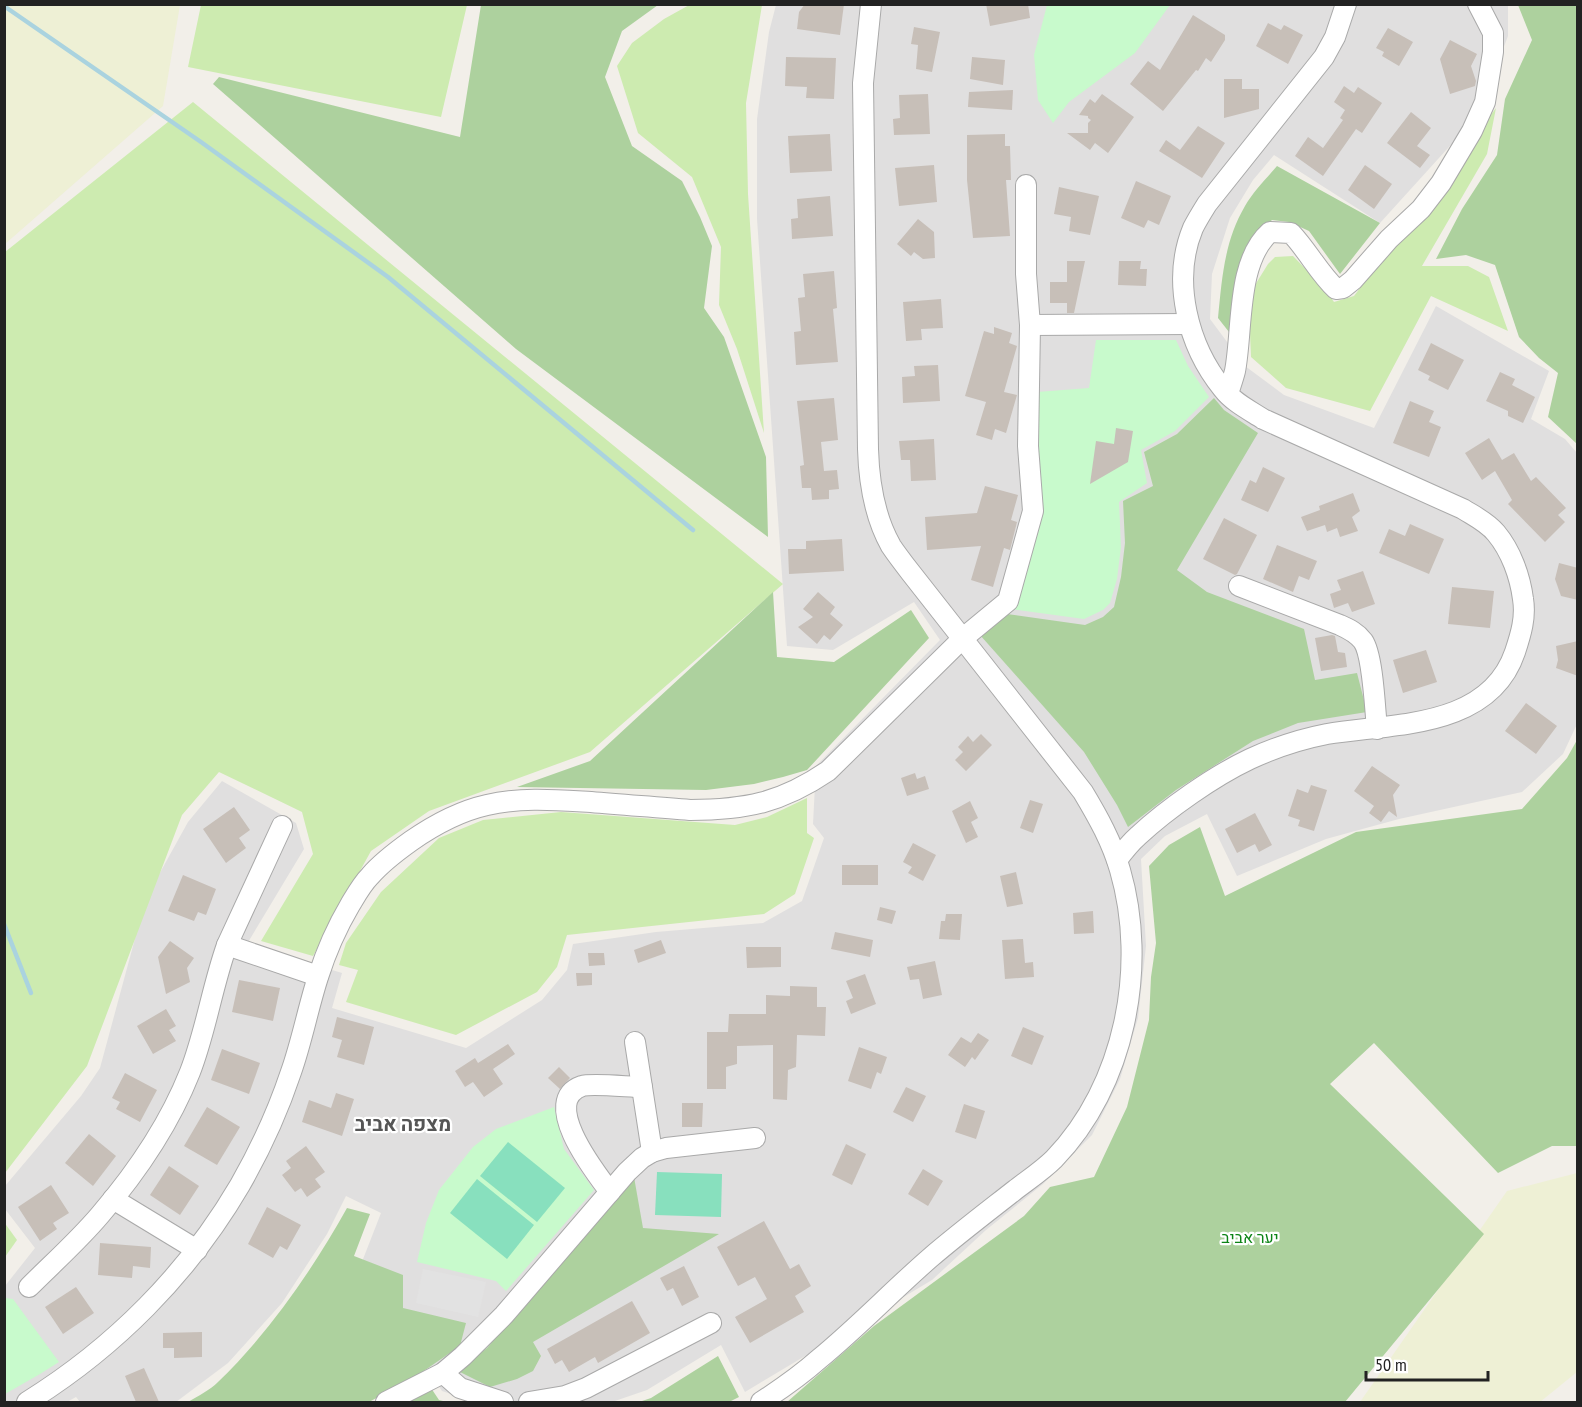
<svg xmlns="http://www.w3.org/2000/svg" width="1582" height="1407" font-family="'PT Sans Narrow',Heebo,sans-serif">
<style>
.residential{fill:#e0dfdf}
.farmland{fill:#eef0d5}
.grass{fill:#cdebb0}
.forest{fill:#add19e}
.park{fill:#c8facc}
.pitch{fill:#88e0be}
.parking{fill:#e2e2e2}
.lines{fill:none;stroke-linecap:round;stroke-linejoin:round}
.stream{stroke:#aad3df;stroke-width:4.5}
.building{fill:#c7bfb8}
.minor-casing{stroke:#a9a9a9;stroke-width:22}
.minor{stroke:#fff;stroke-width:20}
.labels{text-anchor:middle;stroke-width:4.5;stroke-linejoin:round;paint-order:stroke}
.park-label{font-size:16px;fill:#0c8416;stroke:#fff}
.quarter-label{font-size:20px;font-weight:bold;fill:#555;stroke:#fff}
</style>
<rect width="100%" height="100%" fill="#f2efe9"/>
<!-- residential -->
<path class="residential" d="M776 5H1508V36L1487 91 1458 137 1380 223 1274 155 1253 180 1230 218 1212 274 1210 319 1245 366 1284 395 1374 428 1436 306 1549 371 1531 419 1565 439 1577 453V724L1563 754 1522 792 1399 819 1326 839 1237 876 1207 814 1165 836 1141 859 1146 946 1138 1018 1120 1079 1092 1135 1043 1184 986 1230 932 1280 745 1392 721 1345 647 1390 612 1402H475L442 1391 381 1301 358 1272 381 1213 346 1196 327 1234 282 1303 228 1363 176 1402H80L76 1397 67 1402H5V1286L35 1248 5 1209V1186L81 1096 100 1068 146 898 188 822 222 781 296 823 304 849 247 944 342 973 332 1008 466 1048 542 1000 567 970 573 944 656 932 763 923 802 901 824 838 813 824 816 766 940 640 914 602 833 650 787 646 757 219V119L769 32Z"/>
<!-- farmland -->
<g class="farmland">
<path d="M5 4 180 5 163 106 5 244Z"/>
<path d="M1577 1173V1372L1540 1402H1360L1507 1191Z"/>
</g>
<!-- grass -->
<g class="grass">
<path d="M691 4 762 5 746 103 748 194 764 433 737 349 719 305 721 247 692 177 638 133 617 66 632 43 664 19Z"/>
<path d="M201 5V4L467 5 441 117 188 67Z"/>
<path d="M193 102 783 584 590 752 429 811 371 851 313 956 261 941 313 854 302 812 219 772 182 815 87 1066 5 1173V252Z"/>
<path d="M1496 108 1487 154 1422 266H1468L1489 277 1508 331 1431 296 1370 411 1286 388 1251 357 1249 309 1255 285 1268 264 1275 257 1293 256 1324 288 1334 302 1354 296Z"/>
<path d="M807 798V833L814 838 795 894 764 914 567 935 557 967 537 992 456 1035 346 1002 358 970 339 965 346 943 381 892 439 838 483 820 561 812 735 825 767 817Z"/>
<path d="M4 1222 17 1240 5 1257H4Z"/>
</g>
<!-- forest -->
<g class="forest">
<path d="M481 5H658L622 31 605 77 632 146 682 181 700 217 712 246 704 308 724 337 766 457 768 537 516 349 213 84 219 77 460 137Z"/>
<path d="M1518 5H1577V444L1548 417 1558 373 1539 358 1519 337 1495 265 1466 255 1436 259 1462 209 1497 155 1505 99 1532 40Z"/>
<path d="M1277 166 1380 223 1340 274 1309 231 1289 222 1272 220 1254 235 1237 276 1229 332 1218 318C1222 279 1224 242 1245 206 1253 192 1266 179 1277 166Z"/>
<path d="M1214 398 1224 410 1258 433 1177 570 1207 592 1304 629 1315 680 1357 673 1367 712 1298 723 1253 741 1176 790 1128 827 1117 805 1084 752 980 635 1007 614 1085 625 1103 617 1114 607 1121 577 1125 543 1123 501 1153 486 1144 452 1177 434Z"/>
<path d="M773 592 777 657 834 662 911 610 929 638 807 770 783 777 754 784 706 790 517 787 590 761Z"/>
<path d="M1577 740V1146H1552L1498 1173 1374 1043 1330 1084 1484 1234 1345 1402H787L874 1326 1024 1216 1050 1187 1094 1177 1127 1107 1149 1020 1151 977 1156 943 1149 866 1169 845 1200 827 1225 896 1356 832 1522 809 1567 758Z"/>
<path d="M634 1177 643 1228 719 1234 533 1342 541 1356 533 1371 517 1379 490 1387 458 1371 487 1348Z"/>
<path d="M347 1208 370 1214 354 1256 403 1275V1308L466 1323 460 1346 415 1377 369 1402H188C198 1396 210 1390 218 1382 269 1333 313 1269 347 1208Z"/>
<path d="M718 1356 739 1397 729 1402H639L651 1398Z"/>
<path d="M431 1388 439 1400 447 1402H406Z"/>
</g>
<!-- park -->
<g class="park">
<path d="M1047 5V4L1170 5 1135 53 1069 102 1053 123 1038 100 1034 55Z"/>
<path d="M1096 340H1176L1188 366 1209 397 1175 431 1141 450 1147 483 1119 502 1121 547 1117 579 1110 603 1103 610 1084 619 1010 609 1033 538 1037 392 1089 388Z"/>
<path d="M554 1107 564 1149 594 1190 506 1291 496 1281 417 1262 426 1223 439 1190 473 1147 496 1129Z"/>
<path d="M5 1298 13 1299 59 1362 40 1374 5 1394Z"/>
</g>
<!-- pitch -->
<g class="pitch">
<path d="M508 1142 565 1188 537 1222 480 1176Z"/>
<path d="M657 1172 722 1174 721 1217 655 1215Z"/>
<path d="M477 1179 534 1225 507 1259 450 1213Z"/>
</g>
<!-- parking -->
<path class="parking" d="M423 1269 486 1282 478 1317 416 1303Z"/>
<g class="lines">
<!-- stream -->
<g class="stream">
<path d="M4 6 201 142 388 277 693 530"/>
<path d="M4 924 31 993"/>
</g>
</g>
<!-- building -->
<g class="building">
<path d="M805 4H844L840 35 797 29 799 12Z"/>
<path d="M986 4H1028L1030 18 990 26Z"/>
<path d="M1193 15 1225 35V40L1211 62 1206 58 1198 71 1196 70 1163 111 1130 84 1148 61 1160 70Z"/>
<path d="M1268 23 1281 30 1284 25 1303 35 1288 64 1256 46Z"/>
<path d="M914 27 940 32 932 72 916 69 918 45 911 44Z"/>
<path d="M1388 28 1413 42 1399 66 1382 56 1384 52 1376 48Z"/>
<path d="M1450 40 1477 54 1471 66 1476 81 1475 86 1450 94 1440 59Z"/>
<path d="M786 57 836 58 834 99 806 98 807 87 785 86Z"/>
<path d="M972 57 1005 60 1003 85 970 79Z"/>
<path d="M1224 79H1242V89H1259V109L1224 118Z"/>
<path d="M1344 86 1354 93 1358 87 1382 103 1362 133 1356 129 1323 176 1295 156 1308 137 1323 148 1343 120 1340 118 1345 110 1334 102Z"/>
<path d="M1013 90 1012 110 968 107 969 92Z"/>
<path d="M928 94 930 134 894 135 893 119 900 118 899 95Z"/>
<path d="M1102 94 1134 117 1108 153 1095 143 1090 150 1067 133H1088V123L1091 120 1088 118V116L1079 115 1090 99 1095 103Z"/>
<path d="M1411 112 1431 128 1417 146 1430 155 1420 168 1387 143Z"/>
<path d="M1198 126 1225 143 1202 178 1159 151 1166 140 1180 150Z"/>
<path d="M830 134 832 171 790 173 788 136Z"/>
<path d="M1005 134V146H1010L1011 180H1006L1010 236 973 238 967 180V135Z"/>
<path d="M934 165 937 202 899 206 895 168Z"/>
<path d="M1365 165 1392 184 1374 209 1348 190Z"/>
<path d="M1136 181 1171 196 1159 225 1148 220 1144 228 1121 218Z"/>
<path d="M1059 187 1099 196 1090 235 1069 231 1071 217 1054 214Z"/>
<path d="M830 196 833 236 792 239 791 219 798 218 797 199Z"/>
<path d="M918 219 934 232 935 258 923 259 914 252 911 256 897 244Z"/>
<path d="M1067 261H1085L1074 313H1067V303H1050V282H1067Z"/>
<path d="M1119 261H1141L1140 269H1147L1146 286 1118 285Z"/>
<path d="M834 271 837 308 833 309 838 362 796 365 794 332 801 331 798 298 805 297 803 274Z"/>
<path d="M941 299 943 328 921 329 922 340 906 341 903 302Z"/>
<path d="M994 327 1012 333 1009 343 1017 346 1004 392 1017 395 1006 433 995 429 992 440 976 435 986 402 965 396 984 331 994 334Z"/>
<path d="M1431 343 1464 360 1448 390 1428 380 1430 376 1418 370Z"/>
<path d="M938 365 940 401 903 403 902 377 915 376 914 366Z"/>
<path d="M1500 372 1515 379 1512 385 1535 397 1523 423 1508 416V411L1486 401Z"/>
<path d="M834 398 838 440 821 442 824 471 837 470 839 489 829 490V499L812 500 811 488H802L800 466 804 465 797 401Z"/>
<path d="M1410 401 1434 411 1429 422 1441 427 1429 457 1393 443Z"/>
<path d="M1116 428 1133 431 1128 462 1090 484 1096 441 1114 444Z"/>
<path d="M1489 438 1502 460 1514 453 1531 481 1536 477 1566 508 1558 515 1565 522 1545 542 1508 504 1512 500 1495 471 1482 480 1465 453Z"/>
<path d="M934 439 936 480 911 481 910 460H901L899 441Z"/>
<path d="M1263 467 1285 478 1268 512 1241 500 1250 480 1256 483Z"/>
<path d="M985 486 1018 495 1011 520 1017 522 1010 550 1004 548 993 587 971 580 981 546 927 550 925 517 977 513Z"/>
<path d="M1353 493 1360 511 1352 517 1358 531 1340 537 1337 528 1327 532 1325 525 1307 531 1301 517 1320 510 1319 506Z"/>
<path d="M1224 518 1257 535 1237 574 1235 575 1203 559Z"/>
<path d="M1410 524 1444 539 1429 574 1379 553 1389 529 1405 536Z"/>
<path d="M842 539 844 571 789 574 788 549H806V541Z"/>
<path d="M1277 545 1317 561 1309 580 1299 576 1293 592 1263 579Z"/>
<path d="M1559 563 1578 568V600L1561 596 1555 579Z"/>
<path d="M1363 571 1375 604 1352 612 1348 603 1334 608 1330 594 1341 590 1337 580Z"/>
<path d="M1452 587 1494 591 1490 628 1448 624Z"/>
<path d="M818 592 835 607 830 614 843 625 830 640 824 635 817 644 798 627 813 617 803 609Z"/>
<path d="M1332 635 1335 636 1338 652 1345 653 1347 667 1321 671 1315 638Z"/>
<path d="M1578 641V676L1556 668 1558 660 1556 646Z"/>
<path d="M1426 650 1437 682 1403 693 1393 660Z"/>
<path d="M1526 703 1557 726 1536 754 1505 731Z"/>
<path d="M981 734 992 745 966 771 955 760 963 752 958 747 968 736 973 742Z"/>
<path d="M1372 766 1400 785 1393 795 1397 817 1389 811 1381 822 1369 813 1374 806 1354 791Z"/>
<path d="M915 773 917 779 925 776 929 789 907 796 901 778Z"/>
<path d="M1311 785 1327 790 1314 831 1298 826 1300 820 1288 816 1297 789 1308 793Z"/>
<path d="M1030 800 1043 804 1033 833 1020 828Z"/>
<path d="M970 801 978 818 971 822 978 837 966 843 952 811Z"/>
<path d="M234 807 250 830 239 838 246 848 226 863 203 829Z"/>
<path d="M1255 813 1272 845 1259 852 1255 844 1237 853 1225 829Z"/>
<path d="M913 843 936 855 923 881 908 873 912 867 903 862Z"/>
<rect x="842" y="865" width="36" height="20"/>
<path d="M1016 872 1023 904 1007 907 1000 876Z"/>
<path d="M183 875 216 889 206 915 198 912 194 921 168 911Z"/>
<path d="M880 907 896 911 892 924 877 920Z"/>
<path d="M1093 911 1094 933 1074 934 1073 913Z"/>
<path d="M946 914H962L960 940 939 939 941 921H945Z"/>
<path d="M835 932 873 940 870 957 831 949Z"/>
<path d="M1023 939 1025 963 1033 962 1034 977 1005 979 1002 940Z"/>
<path d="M661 940 666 953 638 963 634 950Z"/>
<path d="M170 941 194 958 187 968 190 982 166 994 158 957Z"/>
<path d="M746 947H781V967L747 968Z"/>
<path d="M588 953H604L605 965 589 966Z"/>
<path d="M935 961 942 995 923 999 919 979 910 980 907 967Z"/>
<path d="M576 973H592V985L577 986Z"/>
<path d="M865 974 876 1004 851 1014 846 1001 853 998 846 981Z"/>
<path d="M239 980 280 988 273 1021 232 1012Z"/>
<path d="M790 986 817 987V1007H826L825 1036 797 1035 796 1067 788 1070 787 1100 773 1099V1045L737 1046V1064L726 1067V1089H707V1032H728L729 1014H766V995L790 996Z"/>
<path d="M166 1009 176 1026 169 1030 176 1041 153 1054 137 1026Z"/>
<path d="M337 1017 374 1027 364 1065 337 1057 342 1040 332 1037Z"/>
<path d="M1023 1027 1044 1036 1032 1065 1011 1056Z"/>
<path d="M978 1033 989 1040 975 1060 972 1057 965 1067 948 1055 961 1037 971 1043Z"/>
<path d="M508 1044 515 1054 493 1069 503 1084 484 1097 473 1082 465 1087 455 1071 475 1058 478 1063Z"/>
<path d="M859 1047 887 1057 881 1074 877 1072 871 1089 848 1081Z"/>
<path d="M222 1049 260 1063 249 1094 211 1080Z"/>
<path d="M559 1067 570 1078 560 1089 548 1078Z"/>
<path d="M125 1073 157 1090 140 1122 116 1109 120 1102 112 1098Z"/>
<path d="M906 1087 926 1096 913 1122 893 1112Z"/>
<path d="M336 1093 354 1099 342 1136 302 1122 309 1100 331 1108Z"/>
<path d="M682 1103H703L702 1127H682Z"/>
<path d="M964 1104 985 1111 976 1139 955 1132Z"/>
<path d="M207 1107 240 1127 217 1165 184 1146Z"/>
<path d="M89 1134 116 1156 93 1186 65 1163Z"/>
<path d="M846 1144 866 1154 852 1185 832 1175Z"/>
<path d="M306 1146 325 1172 315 1179 321 1187 307 1197 301 1188 295 1192 282 1175 291 1168 286 1161Z"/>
<path d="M169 1166 199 1186 180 1215 150 1195Z"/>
<path d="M923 1169 943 1181 928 1206 908 1194Z"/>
<path d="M51 1185 69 1213 53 1223 57 1229 40 1241 18 1207Z"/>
<path d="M267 1207 301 1225 287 1250 280 1246 273 1258 248 1244Z"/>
<path d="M764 1221 790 1269 799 1264 811 1286 795 1296 804 1312 750 1343 735 1317 767 1299 755 1277 738 1286 717 1247Z"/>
<path d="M100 1243 151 1247 150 1268 133 1266 132 1278 98 1275Z"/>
<path d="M684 1266 699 1297 682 1306 673 1288 667 1291 660 1278Z"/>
<path d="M76 1287 94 1313 63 1334 45 1307Z"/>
<path d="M632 1301 650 1333 598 1363 595 1357 569 1372 562 1360 555 1364 547 1349Z"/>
<path d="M202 1332V1357L174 1358V1348H163V1333Z"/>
<path d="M144 1368 159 1402H136L125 1376Z"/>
</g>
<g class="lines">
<!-- minor casing -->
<g class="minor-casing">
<g id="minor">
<path d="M1026 185V274L1030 325 1189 324"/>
<path d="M1228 394C1230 387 1233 379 1235 371 1243 330 1236 262 1270 232L1291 233C1308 251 1319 273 1336 289L1343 288 1353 280 1389 239 1421 209 1441 183 1472 131 1485 102 1493 52V33L1478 4"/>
<path d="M1239 586 1340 625C1349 629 1357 633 1363 641 1373 655 1375 710 1377 729"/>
<path d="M1117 860C1123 852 1130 843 1138 836 1167 809 1214 776 1250 759 1274 748 1301 739 1327 734 1393 723 1489 729 1515 652 1521 634 1526 617 1523 599 1520 576 1511 551 1496 533 1487 522 1474 516 1463 509L1263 419C1249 410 1233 402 1223 389 1188 346 1171 281 1193 228 1197 220 1202 212 1207 204L1324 57 1335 37 1346 4"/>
<path d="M227 945 318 976"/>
<path d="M635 1042 652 1152"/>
<path d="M610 1192C595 1172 539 1101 582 1086 592 1083 630 1087 642 1087"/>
<path d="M113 1199 197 1250"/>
<path d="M29 1287C53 1263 78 1241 100 1215 136 1173 169 1125 190 1072 206 1031 212 987 227 945L282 826"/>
<path d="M443 1373 460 1388 503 1402"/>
<path d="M27 1402C114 1348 188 1274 240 1185 260 1150 278 1111 291 1072 302 1041 308 1008 318 977 326 952 337 927 350 905 356 895 362 884 370 876 382 862 397 851 411 841 434 825 460 811 487 805 521 797 556 800 591 802 624 805 657 807 690 810 745 810 781 803 828 771L962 639 1008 601 1033 511 1028 446 1030 325"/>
<path d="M386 1402 443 1373 463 1356 504 1315 627 1172 642 1158 652 1152 666 1148 755 1138"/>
<path d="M529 1402 565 1396 586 1388 711 1323"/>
<path d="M761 1402C781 1389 801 1375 819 1359 858 1327 892 1291 930 1258 958 1234 987 1212 1015 1190 1028 1180 1043 1170 1054 1159 1125 1086 1148 966 1120 870 1112 842 1098 817 1083 792L911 573C904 564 897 555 891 546 874 516 869 483 868 449L863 83 871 4"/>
</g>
</g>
<!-- minor -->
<use href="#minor" class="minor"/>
</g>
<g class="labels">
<!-- park labels -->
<g class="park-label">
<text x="1250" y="1243">יער אביב</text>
</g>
<!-- quarter labels -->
<g class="quarter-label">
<text x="403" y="1131">מצפה אביב</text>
</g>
</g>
<!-- border -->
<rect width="1582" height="1407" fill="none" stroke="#222222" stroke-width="12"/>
<!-- scale -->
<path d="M1366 1371v9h122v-9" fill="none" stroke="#222222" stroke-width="3"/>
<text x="1375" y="1371" font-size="18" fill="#222222" stroke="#ffffff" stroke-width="4.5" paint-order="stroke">50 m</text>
</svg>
